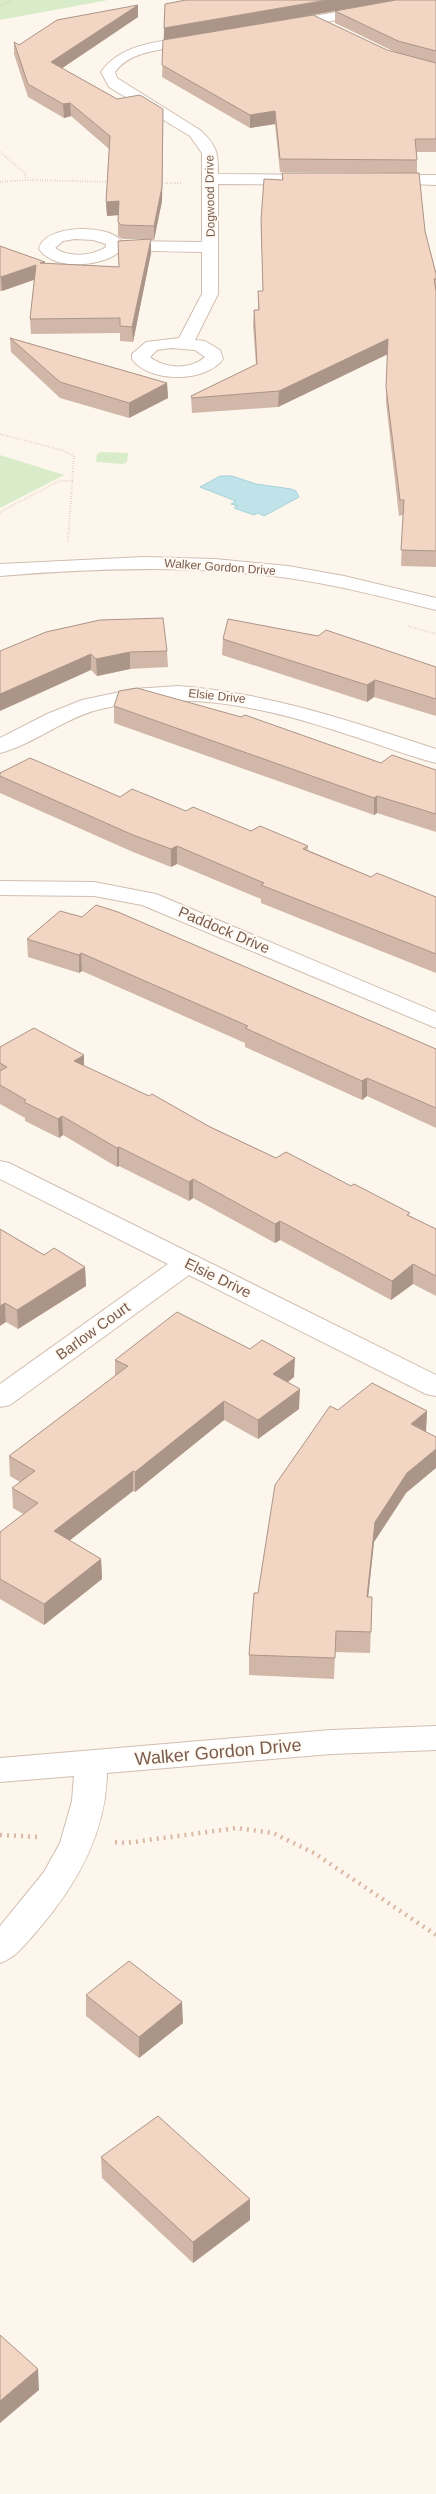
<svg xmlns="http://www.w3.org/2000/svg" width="436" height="2494" font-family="Helvetica,sans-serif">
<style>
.green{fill:#d8ecc9}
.water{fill:#bfe3e8;stroke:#a5d3da}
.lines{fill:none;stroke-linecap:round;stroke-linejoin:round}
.minor-casing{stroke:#d1beb0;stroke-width:2}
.path-far1{stroke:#d9b8a5;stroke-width:2;stroke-dasharray:0.5 2;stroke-linecap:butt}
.path{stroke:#d9b8a5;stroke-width:4.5;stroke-dasharray:2 5;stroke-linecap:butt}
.minor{fill:#fff;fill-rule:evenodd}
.wall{fill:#d1b7a8;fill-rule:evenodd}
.shaded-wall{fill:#aa9588}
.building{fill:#f3d5c3;stroke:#aa9588}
.labels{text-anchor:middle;stroke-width:4;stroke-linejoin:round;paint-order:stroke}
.far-street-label{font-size:12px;fill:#7a5c4d;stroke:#fffaf3}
.street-label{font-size:15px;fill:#7a5c4d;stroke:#fffaf3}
.near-street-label{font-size:18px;fill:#7a5c4d;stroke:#fffaf3}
</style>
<rect width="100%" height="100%" fill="#fdf6ec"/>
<!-- green -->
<g class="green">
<path d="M0 0H108L0 20Z"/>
<path d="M101 452 128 453 127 462 123 464 96 462 97 454Z"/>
<path d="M0 455 64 475 0 508Z"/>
</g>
<!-- water -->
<path class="water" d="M220 476H232L256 484 291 489 296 491 299 497 264 516 258 513 254 515 234 508 238 506 231 504 236 501 200 487Z"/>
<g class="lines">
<!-- minor casing -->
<g class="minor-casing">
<g id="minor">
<path d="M407 0H436V3L285 29 278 25 285 21Z"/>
<path d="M198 36 205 40 203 43C176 50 133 46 115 72L117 78 200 130C217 146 218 152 218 174L320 175 328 180 320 185 218 184V294L195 340 205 341 220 350 223 359C206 383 149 383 132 359V354L146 342 179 338 202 294V252C176 252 150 250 124 251 119 251 113 257 107 259 88 266 53 269 39 249 44 224 109 224 121 241L202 242V153L190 136 109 87 101 72C122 42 164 41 198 36ZM75 239 93 240 106 244V247C92 256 69 258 55 248L63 241ZM171 348 195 350 205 357C191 370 165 369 150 357L157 350Z"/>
<path d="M383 175H436V185L378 183 375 180 378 177Z"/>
<path d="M144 557 215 559 288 566 344 576 436 598V610C387 598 338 585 288 578 192 565 96 568 0 576V564Z"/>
<path d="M178 686C269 693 350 721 436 749V763C405 755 376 743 346 734 265 707 181 688 97 710 63 719 34 744 0 753V738L47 714 82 700 134 689Z"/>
<path d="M0 881 94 882 156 894 436 1012V1028L142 905 94 896 0 895Z"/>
<path d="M0 1161 9 1163 436 1375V1396L426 1394 189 1275 10 1405 0 1407V1384L168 1264 0 1179Z"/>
<path d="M436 1726V1750L331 1754 107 1773C106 1834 76 1886 37 1931 25 1944 17 1957 0 1963V1926L44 1872 60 1843 72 1801 74 1776 0 1782V1758L331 1730Z"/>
</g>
</g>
<!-- path-far1 -->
<g class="path-far1">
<path d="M0 6 13 0"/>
<path d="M0 152 26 174 25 180"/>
<path d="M0 182 29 180 112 182"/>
<path d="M160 183H182"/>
<path d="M0 434 62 450 74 456 68 542"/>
<path d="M0 512 59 481H73"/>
<path d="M408 626 436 634"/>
</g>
<!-- path -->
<g class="path">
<path d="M0 1835 39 1837"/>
<path d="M115 1842 126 1843 237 1828 273 1833 314 1853 436 1935"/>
</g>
<!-- minor -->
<use href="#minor" class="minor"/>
</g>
<!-- wall -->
<g class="wall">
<path d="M436 0V152H416L417 160V173L280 172 275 124 250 128 162 77 164 28ZM335 11V23L397 53 276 21Z"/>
<path d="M138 17 62 68 117 99 163 122 162 201 154 240H151V253L133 342 120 341V333L31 334 30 319 34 280 2 291H0V246L45 262V264L119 267 140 239H122L118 236V215L107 216 106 202 109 149 71 116 64 118 28 97 14 54V42L19 45Z"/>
<path d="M282 173 425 231 436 274V567L401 566 403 515 399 516 386 402 388 354 278 407 192 413 191 396 256 365 253 325 254 310H258V291H263L261 220 282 180Z"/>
<path d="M10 338 167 383 168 398 129 418 60 398 11 352Z"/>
<path d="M223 639 436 667V716L374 697 367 702 222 655Z"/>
<path d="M0 651H167L168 667 130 669 97 676 91 670Z"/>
<path d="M114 706 381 763 436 770V832L377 813 374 815 114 723Z"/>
<path d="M0 773 120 797 186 811 251 831 308 846V850L371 877 436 897V973L261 903V899L177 864 171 867 133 852 0 793Z"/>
<path d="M60 911 436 1049V1128L367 1096 362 1100 245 1047V1043L82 971 79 973 28 957 27 939Z"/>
<path d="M0 1047 84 1066 276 1158 351 1186 436 1229V1296L413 1284 391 1300 280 1240 275 1243 193 1198 189 1201 119 1166 117 1167 63 1135 59 1138 25 1121V1118L0 1104Z"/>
<path d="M0 1229 44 1255 85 1267 86 1286 18 1329 6 1322Z"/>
<path d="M115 1360 294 1377 288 1382 299 1409 258 1439 224 1420 135 1492 133 1491 69 1540 101 1559 102 1579 44 1625 0 1599V1532L23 1514 13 1508 12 1488 20 1482 10 1476 9 1456 115 1376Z"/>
<path d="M338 1410 427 1411 426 1431 406 1493 374 1542 368 1597H372L370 1653 335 1652 334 1679 249 1675V1655L258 1593Z"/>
<path d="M86 1995 183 2023 139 2058 86 2016Z"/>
<path d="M101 2157 250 2220 193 2263 102 2178Z"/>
</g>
<!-- shaded-wall -->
<g class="shaded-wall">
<path d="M327 0H397L164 41V28Z"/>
<path d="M138 5V17L52 75 51 62Z"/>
<path d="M70 103 71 116 64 118 63 104Z"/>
<path d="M275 111V124L250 128V115Z"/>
<path d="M163 122 162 201 154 240V226Z"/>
<path d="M119 201V215L107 216 106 202Z"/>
<path d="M151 239V253L133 342 132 327Z"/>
<path d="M36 265V279L2 291 1 277Z"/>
<path d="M388 339V354L278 407 279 391Z"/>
<path d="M167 383 168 398 129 418V403Z"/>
<path d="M130 652V669L97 676 96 659Z"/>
<path d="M91 654V670L0 711V694Z"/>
<path d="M375 680 374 697 367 702V685Z"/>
<path d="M377 796V813L374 815V798Z"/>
<path d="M177 846V864L171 867V849Z"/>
<path d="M81 953 82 971 79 973V955Z"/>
<path d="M84 1055V1074L74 1061Z"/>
<path d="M367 1078V1096L362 1100V1081Z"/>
<path d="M62 1116 63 1135 59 1138 58 1119Z"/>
<path d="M119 1147V1166L117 1167V1148Z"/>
<path d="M193 1179V1198L189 1201V1182Z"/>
<path d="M280 1221V1240L275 1243V1224Z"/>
<path d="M413 1264V1284L391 1300 392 1281Z"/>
<path d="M85 1267 86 1286 18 1329 17 1310Z"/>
<path d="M5 1303 6 1322 0 1326V1306Z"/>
<path d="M295 1358 294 1377 272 1394 273 1374Z"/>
<path d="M300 1389 299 1409 258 1439V1420Z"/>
<path d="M224 1401V1420L135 1492V1472Z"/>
<path d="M427 1411 426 1431 410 1444 411 1424Z"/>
<path d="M436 1449V1468L406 1493 374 1542 366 1618 367 1597 375 1522 407 1473Z"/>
<path d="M133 1471V1491L55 1552 54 1531Z"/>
<path d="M101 1559 102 1579 44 1625V1604Z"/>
<path d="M182 2002 183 2023 139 2058V2037Z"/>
<path d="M250 2199V2220L193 2263V2242Z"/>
<path d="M38 2369 39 2390 0 2423V2401Z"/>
</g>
<!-- building -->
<g class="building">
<path d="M186 0H327L164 28 165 4Z"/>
<path d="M396 0H436V51L398 41 335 11Z"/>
<path d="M138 5 51 62 117 99 140 95 163 109 162 187 154 226 121 225 118 222 119 201 106 202 110 136 70 103 63 104 28 84 14 42 19 45 57 20Z"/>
<path d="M313 15 387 50 436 63V139H415L417 160 280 159 275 111 250 115 162 65 163 40Z"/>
<path d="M282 173H419L425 231 436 274V279H434L436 291V551L401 550 404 500H400L386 387 388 339 279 391 192 398 191 396 257 364 254 310H259L258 291H263L261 220 264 179 283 180Z"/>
<path d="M151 239 132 327 120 326V318L30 319 36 265 1 277 0 276V246L45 262 40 263 119 267 118 241Z"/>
<path d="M10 338 167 383 129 403 60 382Z"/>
<path d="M163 618 167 651 130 652 96 659 91 654 0 694V651L46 632 100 620Z"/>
<path d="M228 619 318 636 326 630 436 667V699L375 680 367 685 223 639Z"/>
<path d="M137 688 241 717 245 715 381 763 392 755 436 770V814L377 796 374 798 114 706 119 691Z"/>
<path d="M30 758 120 797 132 789 186 811 193 807 251 831 260 826 308 846 303 849 371 877 377 873 436 897V954L261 885 264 883 177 846 171 849 133 835 0 776V773Z"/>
<path d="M96 905 118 912 436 1049V1108L367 1078 362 1081 245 1028 248 1026 81 953 79 955 27 939 60 911 82 917Z"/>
<path d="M34 1028 84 1055 74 1061 149 1096 152 1094 210 1127 276 1158 286 1152 351 1186 354 1184 410 1213 407 1215 436 1229V1276L413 1264 392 1281 280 1221 275 1224 193 1179 189 1182 119 1147 117 1148 62 1116 58 1119 24 1102 26 1100 0 1085V1071L7 1067 0 1063V1047Z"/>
<path d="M0 1229 44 1255 54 1248 85 1267 17 1310 5 1303 0 1306Z"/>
<path d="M177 1312 250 1349 262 1340 295 1358 273 1374 300 1389 258 1420 224 1401 135 1472 133 1471 54 1531 101 1559 44 1604 0 1579V1532L38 1503 12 1488 35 1471 9 1456 128 1366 115 1360Z"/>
<path d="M372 1383 427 1411 411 1424 436 1437V1449L407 1473 375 1522 367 1597H372L371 1632 336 1631 335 1658 249 1655 254 1593H258L275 1485 330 1406 338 1410Z"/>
<path d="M129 1961 182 2002 139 2037 86 1995Z"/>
<path d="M158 2116 250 2199 193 2242 101 2157Z"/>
<path d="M0 2335 38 2369 0 2401Z"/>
</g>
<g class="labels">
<!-- far-street labels -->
<g class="far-street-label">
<text transform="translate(210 196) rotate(-91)" y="4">Dogwood Drive</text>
<text transform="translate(220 567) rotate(4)" y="4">Walker Gordon Drive</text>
<text transform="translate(217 696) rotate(6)" y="4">Elsie Drive</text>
</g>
<!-- street labels -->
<g class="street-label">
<text transform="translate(224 930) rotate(23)" y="5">Paddock Drive</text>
<text transform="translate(218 1278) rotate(26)" y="5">Elsie Drive</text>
<text transform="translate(93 1331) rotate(-36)" y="5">Barlow Court</text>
</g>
<!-- near-street labels -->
<g class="near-street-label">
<text transform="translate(218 1752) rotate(-5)" y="6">Walker Gordon Drive</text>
</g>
</g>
</svg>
